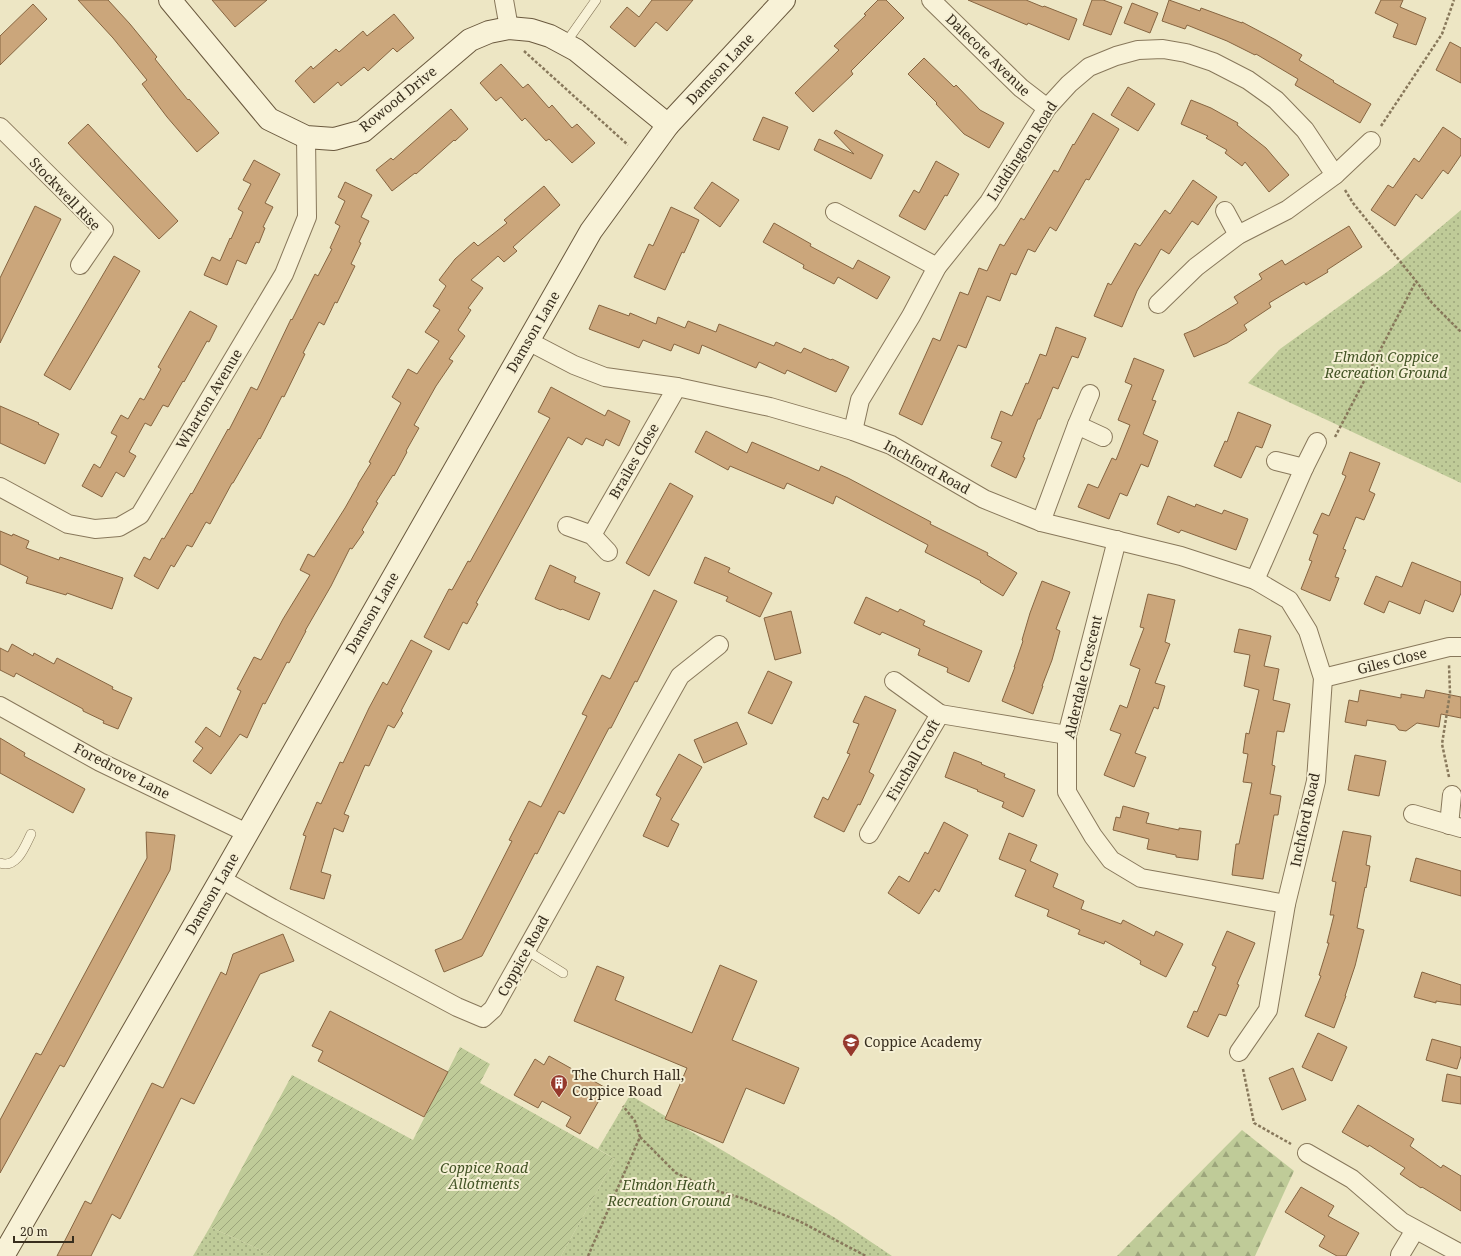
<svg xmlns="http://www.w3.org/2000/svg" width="1461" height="1256" font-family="'Noto Serif',serif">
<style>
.forest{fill:url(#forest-firs)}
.park{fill:url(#park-dots)}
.garden{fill:url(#garden-furrows)}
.building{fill:#cba67b;stroke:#866541}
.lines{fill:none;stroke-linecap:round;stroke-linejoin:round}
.lane-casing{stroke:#88785b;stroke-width:10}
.street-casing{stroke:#88785b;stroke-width:20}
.secondary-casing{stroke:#6a593e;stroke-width:24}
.path{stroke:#88785b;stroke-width:2.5;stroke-dasharray:3 2;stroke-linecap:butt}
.lane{stroke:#f8f2d7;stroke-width:9}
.street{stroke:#f8f2d7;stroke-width:18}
.secondary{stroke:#f8f2d7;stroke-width:22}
.labels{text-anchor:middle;stroke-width:4;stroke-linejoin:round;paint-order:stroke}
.street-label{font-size:14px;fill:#382e1e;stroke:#f5efd4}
.park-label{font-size:14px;font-style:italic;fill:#435425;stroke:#f5efd4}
.poi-label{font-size:14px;fill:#382e1e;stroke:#f5efd4;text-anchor:start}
</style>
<defs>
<pattern id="forest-firs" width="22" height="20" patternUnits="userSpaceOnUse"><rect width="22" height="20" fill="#bfcb98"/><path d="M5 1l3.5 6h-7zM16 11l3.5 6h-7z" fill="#9ca57b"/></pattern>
<pattern id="park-dots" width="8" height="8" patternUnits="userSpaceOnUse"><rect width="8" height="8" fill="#bfcb98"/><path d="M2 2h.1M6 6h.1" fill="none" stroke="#9ca57b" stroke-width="1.8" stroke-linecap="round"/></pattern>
<pattern id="garden-furrows" width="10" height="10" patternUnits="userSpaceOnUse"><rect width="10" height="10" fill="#bfcb98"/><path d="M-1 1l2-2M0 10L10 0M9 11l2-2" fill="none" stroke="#9ca57b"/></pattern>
</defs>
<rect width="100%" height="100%" fill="#ede6c4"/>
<!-- forest -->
<path class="forest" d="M1242 1130 1294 1171 1255 1256H1117Z"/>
<!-- park -->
<g class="park">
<path d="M1461 210V483L1248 383 1280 349 1391 269Z"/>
<path d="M630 1095 837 1219 892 1256H561L615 1159 598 1149Z"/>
<path d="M210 1227 274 1256H193Z"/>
</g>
<!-- garden -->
<path class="garden" d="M460 1047 490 1064 480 1083 615 1159 561 1256H274L210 1227 292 1075 413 1140Z"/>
<!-- building -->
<g class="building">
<path d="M78 0H108L130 24 157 57 155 59 188 100 189 99 219 133 197 152 167 117 142 84 147 80 113 38Z"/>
<path d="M212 0H267L235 27Z"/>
<path d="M652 0H693L667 31 656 22 635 47 610 27 627 7 639 17Z"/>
<path d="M878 0H886L904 18 851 71 853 74 813 112 795 93 839 50 834 46 866 15 864 14Z"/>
<path d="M968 0H1026L1043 7 1044 6 1077 19 1069 40 1028 23 1027 25Z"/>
<path d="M1092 0H1103L1122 7 1111 35 1083 25Z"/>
<path d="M1169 0 1200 11 1201 8 1242 23V22L1276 40 1302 55 1299 60 1334 81 1333 82 1371 104 1360 123 1295 85 1298 79 1256 54 1255 55 1227 41 1187 25 1185 29 1162 21Z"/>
<path d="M1381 0H1403L1400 7 1426 18 1416 45 1393 37 1398 24 1375 13Z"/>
<path d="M1132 3 1158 13 1150 33 1124 23Z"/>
<path d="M33 4 47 19 0 65V36Z"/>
<path d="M394 14 414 38 397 52 393 48 368 71 364 67 341 86 338 82 314 103 295 81 311 66 313 69 336 49 339 52 363 31 367 36Z"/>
<path d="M1450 42 1461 48V83L1436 70Z"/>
<path d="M924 58 954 87 956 85 980 110 1004 123 989 148 964 134 936 104 937 103 908 74Z"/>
<path d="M501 64 523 88 528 84 549 108 552 105 572 128 577 124 595 143 572 163 549 139 546 141 525 118 522 121 501 97 496 101 480 83Z"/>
<path d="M1128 87 1155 104 1138 131 1111 115Z"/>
<path d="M1191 100 1211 108 1238 123 1237 125 1266 148 1289 175 1269 192 1245 162 1242 166 1225 153 1227 150 1206 138 1208 136 1181 124Z"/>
<path d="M451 109 468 129 455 141 454 140 416 174 415 173 392 191 376 170 391 158 393 160Z"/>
<path d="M1093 113 1119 129 1089 180 1086 179 1056 231 1050 227 1035 252 1028 249 1016 275 1011 273 1000 301 987 296 966 348 958 345 922 425 899 414 933 338 940 341 960 292 968 295 979 268 987 271 1000 244 1004 246 1021 218 1024 220 1054 170 1058 172 1073 144 1074 145Z"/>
<path d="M763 117 788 127 779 150 753 140Z"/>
<path d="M88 124 178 221 159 239 68 143Z"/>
<path d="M1443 127 1461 139V155L1448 174 1443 170 1422 199 1416 194 1395 226 1371 210 1388 185 1393 188 1414 158 1419 162Z"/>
<path d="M836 130 883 155 871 179 814 150 819 139 854 154 834 133Z"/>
<path d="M254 160 280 174 265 203 273 207 263 227 265 228 259 243 256 242 246 264 237 260 227 285 204 275 212 257 220 261 230 238 231 239 243 212 238 209 251 184 243 180Z"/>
<path d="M936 161 959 174 947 196 945 195 925 230 899 216 914 190 919 193Z"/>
<path d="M1193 180 1217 197 1198 225 1192 221 1169 254 1161 249 1137 291 1122 327 1094 316 1108 283 1111 285 1135 243 1140 246 1165 210 1170 214Z"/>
<path d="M345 182 372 195 361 217 369 221 359 242 361 243 351 264 355 266 337 303 335 302 324 325 319 322 303 353 305 354 284 397 282 396 260 439 259 438 233 483H232L210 524 206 522 192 547 187 545 174 567 171 565 158 589 134 576 144 557 150 560 162 538 164 539 191 493 192 494 228 429 229 430 251 387 257 390 291 319 292 320 315 274 318 276 332 249 330 248 340 226 335 223 345 201 338 197Z"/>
<path d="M712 182 739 200 720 227 694 208Z"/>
<path d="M544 186 560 205 513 247 517 251 504 262 498 256 471 280 483 288 468 308 471 310 458 330 465 336 449 359 453 361 436 386 414 425 419 428 406 451 407 452 394 476 393 475 376 502 378 503 362 530 364 532 352 549 350 548 331 586 305 631H306L289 663 287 662 265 704 263 703 247 738 240 734 211 774 193 761 203 748 195 742 206 727 220 737 241 691 237 689 254 657 261 660 283 619 310 575 300 570 308 554 314 557 345 508 358 485V484L371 463 369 462 401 403 392 397 408 369 417 374 439 341 425 332 440 310 433 306 446 286 439 280 455 259 474 242 478 246 507 223 504 220Z"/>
<path d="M35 206 61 219 0 343V278Z"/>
<path d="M671 207 699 220 684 253 682 252 665 290 634 277 649 244 653 246Z"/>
<path d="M774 223 811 244 810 246 853 269 858 260 890 277 877 299 838 277 834 284 803 268 804 265 763 242Z"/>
<path d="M1349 226 1362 247 1327 270 1328 272 1306 285 1304 282 1269 303 1271 307 1244 325 1247 330 1227 343 1194 357 1184 334 1196 329 1238 303 1234 297 1262 279 1259 274 1282 260 1285 265Z"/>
<path d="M114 256 140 271 70 390 44 375Z"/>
<path d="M599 305 629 316 630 313 656 324 658 317 685 328 688 321 716 332 719 324 774 346 776 342 801 353 804 348 831 360 832 359 849 367 836 392 787 370 785 374 759 362 756 368 702 345 699 354 674 344 671 351 643 340 639 348 589 329Z"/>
<path d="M190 311 217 326 209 342 207 341 184 382 183 381 168 407 163 405 151 426 145 423 129 452 136 456 124 477 116 472 102 497 82 486 94 464 100 468 117 436 111 433 121 415 128 419 140 398 144 400 161 369 158 367Z"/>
<path d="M1056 327 1086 338 1078 358 1072 356 1058 389 1053 387 1040 419H1038L1023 457 1025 458 1016 478 991 466 1002 442 991 438 1001 411 1012 416 1026 383 1028 384 1040 354 1046 356Z"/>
<path d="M1134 358 1164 370 1152 400 1156 401 1143 434 1158 441 1148 467 1141 464 1127 496 1120 493 1109 519 1078 507 1088 484 1098 488 1112 458 1116 460 1130 425 1118 420 1132 385 1125 382Z"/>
<path d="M551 387 605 416 608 410 630 421 619 446 606 439 603 446 586 438 582 445 568 437 476 603 478 604 467 624 463 622 449 650 424 637 449 589 452 590 468 561 470 562 550 418 538 412Z"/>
<path d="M0 406 39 423 38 424 59 434 45 464 0 443Z"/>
<path d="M1238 412 1271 425 1262 448 1256 446 1241 478 1214 466 1225 441 1227 442Z"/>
<path d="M706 431 747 453 752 442 819 471 821 466 848 478 931 522 930 524 988 553 987 555 1017 573 1003 596 980 582 981 581 925 552 928 545 836 496 833 504 787 483 784 489 730 466 728 470 695 452Z"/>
<path d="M1350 452 1380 463 1369 491 1375 494 1364 520 1356 517 1343 549 1346 550 1335 577 1339 578 1330 601 1301 589 1312 561 1309 560 1318 535 1313 533 1322 513 1329 516 1346 476 1342 474Z"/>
<path d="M670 483 693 496 649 576 626 563Z"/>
<path d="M1168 496 1195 507 1196 504 1222 514 1224 510 1248 519 1236 550 1181 530 1179 533 1157 524Z"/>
<path d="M0 531 12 536 13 534 29 541 26 548 59 560 60 557 123 578 112 609 67 593 66 595 26 583 28 577 0 564Z"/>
<path d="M705 557 730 568 728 572 772 593 760 617 726 601 728 597 694 583Z"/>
<path d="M1412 562 1461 582V593L1453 612 1425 600 1420 614 1389 601 1384 613 1364 604 1376 576 1402 587Z"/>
<path d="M550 565 576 577 574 582 600 593 589 620 562 609 561 610 535 599Z"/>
<path d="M1042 581 1070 592 1056 629 1060 631 1052 660 1042 686H1043L1033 714 1002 701 1015 667H1014L1023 641 1022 640 1030 613Z"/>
<path d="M654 590 677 601 637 682 635 681 611 728H609L564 814 559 811 537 854 535 853 482 956 444 972 435 950 462 939 512 841 509 840 529 801 541 807 587 716 582 714 602 675 610 679Z"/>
<path d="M1148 594 1175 600 1165 642 1170 644 1155 683 1165 686 1158 709 1154 707 1135 753 1146 757 1134 787 1104 775 1121 734 1110 730 1120 705 1127 708 1140 669 1130 665 1144 628 1140 627Z"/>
<path d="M866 597 898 612 900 609 925 621 923 625 982 651 969 682 947 672 948 668 918 655 920 649 882 632 880 635 854 623Z"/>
<path d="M791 611 801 653 775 660 764 618Z"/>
<path d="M1239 629 1271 636 1264 666 1279 669 1273 700 1290 704 1284 732 1277 731 1272 765 1275 766 1270 794 1281 796 1278 815H1274L1263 879 1232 875 1236 844H1239L1252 783 1243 782 1248 754 1243 753 1246 733 1249 734 1259 690 1244 686 1250 655 1234 652Z"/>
<path d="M411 640 432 651 401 711 403 713 394 728 388 725 369 766 365 765 344 814 349 816 343 832 334 828 321 872 331 875 324 899 290 889 306 836 303 835 317 802 321 804 340 762 343 763 369 708 383 682 387 685Z"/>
<path d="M12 644 33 656 34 653 54 664 57 658 113 687 112 689 132 698 118 729 103 723 104 721 83 711V709L16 673 14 677 0 670V648L8 652Z"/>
<path d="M768 671 792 682 772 724 748 713Z"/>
<path d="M1360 690 1401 698V694L1424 698 1426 690 1461 697V718L1441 714 1439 727 1417 723 1406 731 1399 730 1395 725 1367 720 1366 726 1345 722 1349 700 1358 702Z"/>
<path d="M865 696 896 710 869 772 874 775 860 805 858 804 844 832 814 817 823 797 828 800 850 754 847 753 859 724 853 722Z"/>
<path d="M737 722 747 744 704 763 694 740Z"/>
<path d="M0 738 25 753 24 756 85 789 73 813 0 773Z"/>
<path d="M954 752 982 763 981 764 1005 774 1004 777 1035 790 1023 817 1002 807 1004 802 977 791 978 790 945 777Z"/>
<path d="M679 754 702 767 671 820 679 824 668 847 643 836 661 798 656 795Z"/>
<path d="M1355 755 1386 761 1379 796 1348 790Z"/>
<path d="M1123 806 1149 813 1146 823 1179 830V828L1201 831 1198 860 1176 857V855L1147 849 1149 839 1113 830 1116 817 1120 818Z"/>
<path d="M944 822 968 835 939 892 935 889 919 914 888 893 899 876 909 882 925 852 928 854Z"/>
<path d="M1343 831 1371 836 1366 865 1370 866 1366 888 1365 887 1357 928 1364 930 1355 966 1345 996H1346L1334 1028 1305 1016 1321 976 1319 975 1329 943H1327L1334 915H1330L1336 882 1332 881Z"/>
<path d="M146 832 175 835 170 870 64 1067 60 1065 0 1173V1120L36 1053 41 1055 147 858Z"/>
<path d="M1009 833 1037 845 1030 861 1058 874 1053 887 1084 901 1081 909 1121 924 1123 920 1154 936 1156 931 1183 944 1166 977 1140 964 1141 961 1105 941 1104 944 1078 934 1080 930 1047 916 1049 910 1015 896 1026 870 999 859Z"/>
<path d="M1416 858 1461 871V896L1410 881Z"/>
<path d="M1227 931 1255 943 1237 984 1239 985 1226 1016 1219 1014 1208 1037 1187 1027 1194 1011 1197 1012 1216 967 1212 965Z"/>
<path d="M283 934 294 961 260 974 194 1104 181 1098 120 1219 112 1214 91 1256H57L85 1201 91 1204 152 1083 163 1088 221 972 226 975 233 954Z"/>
<path d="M720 965 757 981 732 1040 799 1068 784 1104 746 1088 723 1143 665 1119 687 1068 574 1021 597 966 624 977 615 1000 692 1033Z"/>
<path d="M1422 972 1461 985V1005L1436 1001V1003L1414 997Z"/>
<path d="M330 1011 448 1072 424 1117 318 1061 323 1051 312 1046Z"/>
<path d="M1318 1033 1347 1047 1332 1081 1302 1067Z"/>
<path d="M1432 1039 1461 1047V1056L1457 1069 1426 1060Z"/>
<path d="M549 1056 606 1088 580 1134 566 1126 571 1117 542 1101 538 1108 514 1095 535 1059 544 1065Z"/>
<path d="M1293 1068 1306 1100 1282 1110 1269 1078Z"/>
<path d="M1447 1074 1461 1077V1104L1442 1101Z"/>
<path d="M1358 1105 1414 1139 1410 1146 1441 1168 1443 1165 1461 1176V1211L1422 1187 1421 1188 1400 1174 1405 1168 1369 1145 1368 1147 1342 1132Z"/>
<path d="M1301 1187 1334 1206 1328 1216 1359 1233 1346 1256H1337L1319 1246 1325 1236 1285 1212Z"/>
</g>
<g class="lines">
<!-- lane casing -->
<g class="lane-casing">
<g id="lane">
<path d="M565 44 596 0"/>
<path d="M0 863C17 869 25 846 31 834"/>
<path d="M526 950 563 973"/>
</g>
</g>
<!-- street casing -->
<g class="street-casing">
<g id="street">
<path d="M504 0 509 28"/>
<path d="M931 0 1021 88 1047 108"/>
<path d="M0 127 104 230 80 265"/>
<path d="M1335 175 1371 141"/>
<path d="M1225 211 1238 235"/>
<path d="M835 212 937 267"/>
<path d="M528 341 574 365 605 377 677 387 770 407 853 431 891 445 984 499 1041 522 1181 556 1255 580 1289 600 1308 631 1323 678 1316 781 1286 904 1268 1010 1239 1052"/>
<path d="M1077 425 1103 437"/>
<path d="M853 431 860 400 911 316 937 267 989 202 1047 108 1069 84 1089 67 1116 56 1138 50 1163 49 1186 53 1213 62 1248 80 1276 100 1305 130 1335 175 1287 210 1238 235 1196 267 1158 304"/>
<path d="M1304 468 1317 442"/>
<path d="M0 487 68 524 95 529 119 527 140 515 284 274 307 217 306 137"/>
<path d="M1041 522 1077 425 1090 394"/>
<path d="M567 526 592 535 608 552"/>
<path d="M592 535 677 387"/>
<path d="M1117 540 1067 735V792L1093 836 1111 860 1141 878 1286 904"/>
<path d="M1255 580 1304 468 1276 461"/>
<path d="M1323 678 1449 647H1461"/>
<path d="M894 681 940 714"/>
<path d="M0 706 100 762 247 833"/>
<path d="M1413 814 1461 828"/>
<path d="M1449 825 1452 795"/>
<path d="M869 834 940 714 1067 735"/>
<path d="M221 879 272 908 457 1007 483 1018 493 1009 680 676 719 645"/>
<path d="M1307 1153 1352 1179 1402 1222 1461 1254"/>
<path d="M1400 1255 1415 1230"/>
</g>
</g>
<!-- secondary casing -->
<g class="secondary-casing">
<g id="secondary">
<path d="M170 0 269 119 306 137 334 139 363 131 470 40 489 32 509 28 531 30 550 36 576 50 668 125"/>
<path d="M3 1256 221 879 591 231 668 125 784 0"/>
</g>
</g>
<!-- path -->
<g class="path">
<path d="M524 51 628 145"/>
<path d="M1381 126 1442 34 1454 0"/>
<path d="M1345 190 1353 203 1416 281 1432 303 1461 332"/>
<path d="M1335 437 1416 281"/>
<path d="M1449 777 1442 744 1450 693 1449 665"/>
<path d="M1243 1069 1254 1123 1291 1144"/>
<path d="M640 1137 676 1173 710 1189 742 1198 799 1221 866 1256"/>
<path d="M588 1256 640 1137 635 1121 623 1106"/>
</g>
<!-- lane -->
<use href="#lane" class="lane"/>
<!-- street -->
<use href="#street" class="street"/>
<!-- secondary -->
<use href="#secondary" class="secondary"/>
</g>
<!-- icons -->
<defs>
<g id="school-pin" transform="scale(0.9)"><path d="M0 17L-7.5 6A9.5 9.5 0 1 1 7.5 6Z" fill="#96382c" stroke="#f5efd4"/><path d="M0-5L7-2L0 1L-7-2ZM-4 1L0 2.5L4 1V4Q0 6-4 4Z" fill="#fff"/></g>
<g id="building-pin" transform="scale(0.9)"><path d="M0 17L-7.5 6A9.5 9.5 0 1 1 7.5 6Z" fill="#96382c" stroke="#f5efd4"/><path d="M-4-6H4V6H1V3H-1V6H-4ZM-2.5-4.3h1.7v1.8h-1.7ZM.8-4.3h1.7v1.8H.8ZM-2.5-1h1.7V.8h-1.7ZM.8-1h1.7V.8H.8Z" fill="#fff"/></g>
</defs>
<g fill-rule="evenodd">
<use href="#school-pin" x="851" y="1042"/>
<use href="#building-pin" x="559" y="1083"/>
</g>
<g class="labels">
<!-- street labels -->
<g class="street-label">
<text transform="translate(988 55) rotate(44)" y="5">Dalecote Avenue</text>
<text transform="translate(720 69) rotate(-47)" y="5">Damson Lane</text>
<text transform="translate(398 99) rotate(-39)" y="5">Rowood Drive</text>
<text transform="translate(1022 151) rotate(-57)" y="5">Luddington Road</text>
<text transform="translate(65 194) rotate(46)" y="5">Stockwell Rise</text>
<text transform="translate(533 332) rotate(-60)" y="5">Damson Lane</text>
<text transform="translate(209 399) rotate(-59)" y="5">Wharton Avenue</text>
<text transform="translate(634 461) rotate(-60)" y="5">Brailes Close</text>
<text transform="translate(927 467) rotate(29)" y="5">Inchford Road</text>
<text transform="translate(372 613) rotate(-60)" y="5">Damson Lane</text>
<text transform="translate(1392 661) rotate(-14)" y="5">Giles Close</text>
<text transform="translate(1083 677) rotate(-77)" y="5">Alderdale Crescent</text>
<text transform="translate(913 760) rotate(-60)" y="5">Finchall Croft</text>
<text transform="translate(122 771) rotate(27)" y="5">Foredrove Lane</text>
<text transform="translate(1305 820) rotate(-78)" y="5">Inchford Road</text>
<text transform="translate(212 894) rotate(-60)" y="5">Damson Lane</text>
<text transform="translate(523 956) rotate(-61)" y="5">Coppice Road</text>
</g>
<!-- park labels -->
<g class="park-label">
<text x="1386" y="362">Elmdon Coppice<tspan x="1386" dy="16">Recreation Ground</tspan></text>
<text x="484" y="1173">Coppice Road<tspan x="484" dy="16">Allotments</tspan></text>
<text x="669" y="1190">Elmdon Heath<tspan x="669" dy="16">Recreation Ground</tspan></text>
</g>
<!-- poi labels -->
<g class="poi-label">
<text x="864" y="1047">Coppice Academy</text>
<text x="572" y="1080">The Church Hall,<tspan x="572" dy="16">Coppice Road</tspan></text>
</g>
</g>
<!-- scale -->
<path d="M14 1236v6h59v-6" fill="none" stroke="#382e1e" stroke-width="2"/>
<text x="20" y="1236" font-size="12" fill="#382e1e" stroke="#f5efd4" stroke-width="3" paint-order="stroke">20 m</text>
</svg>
